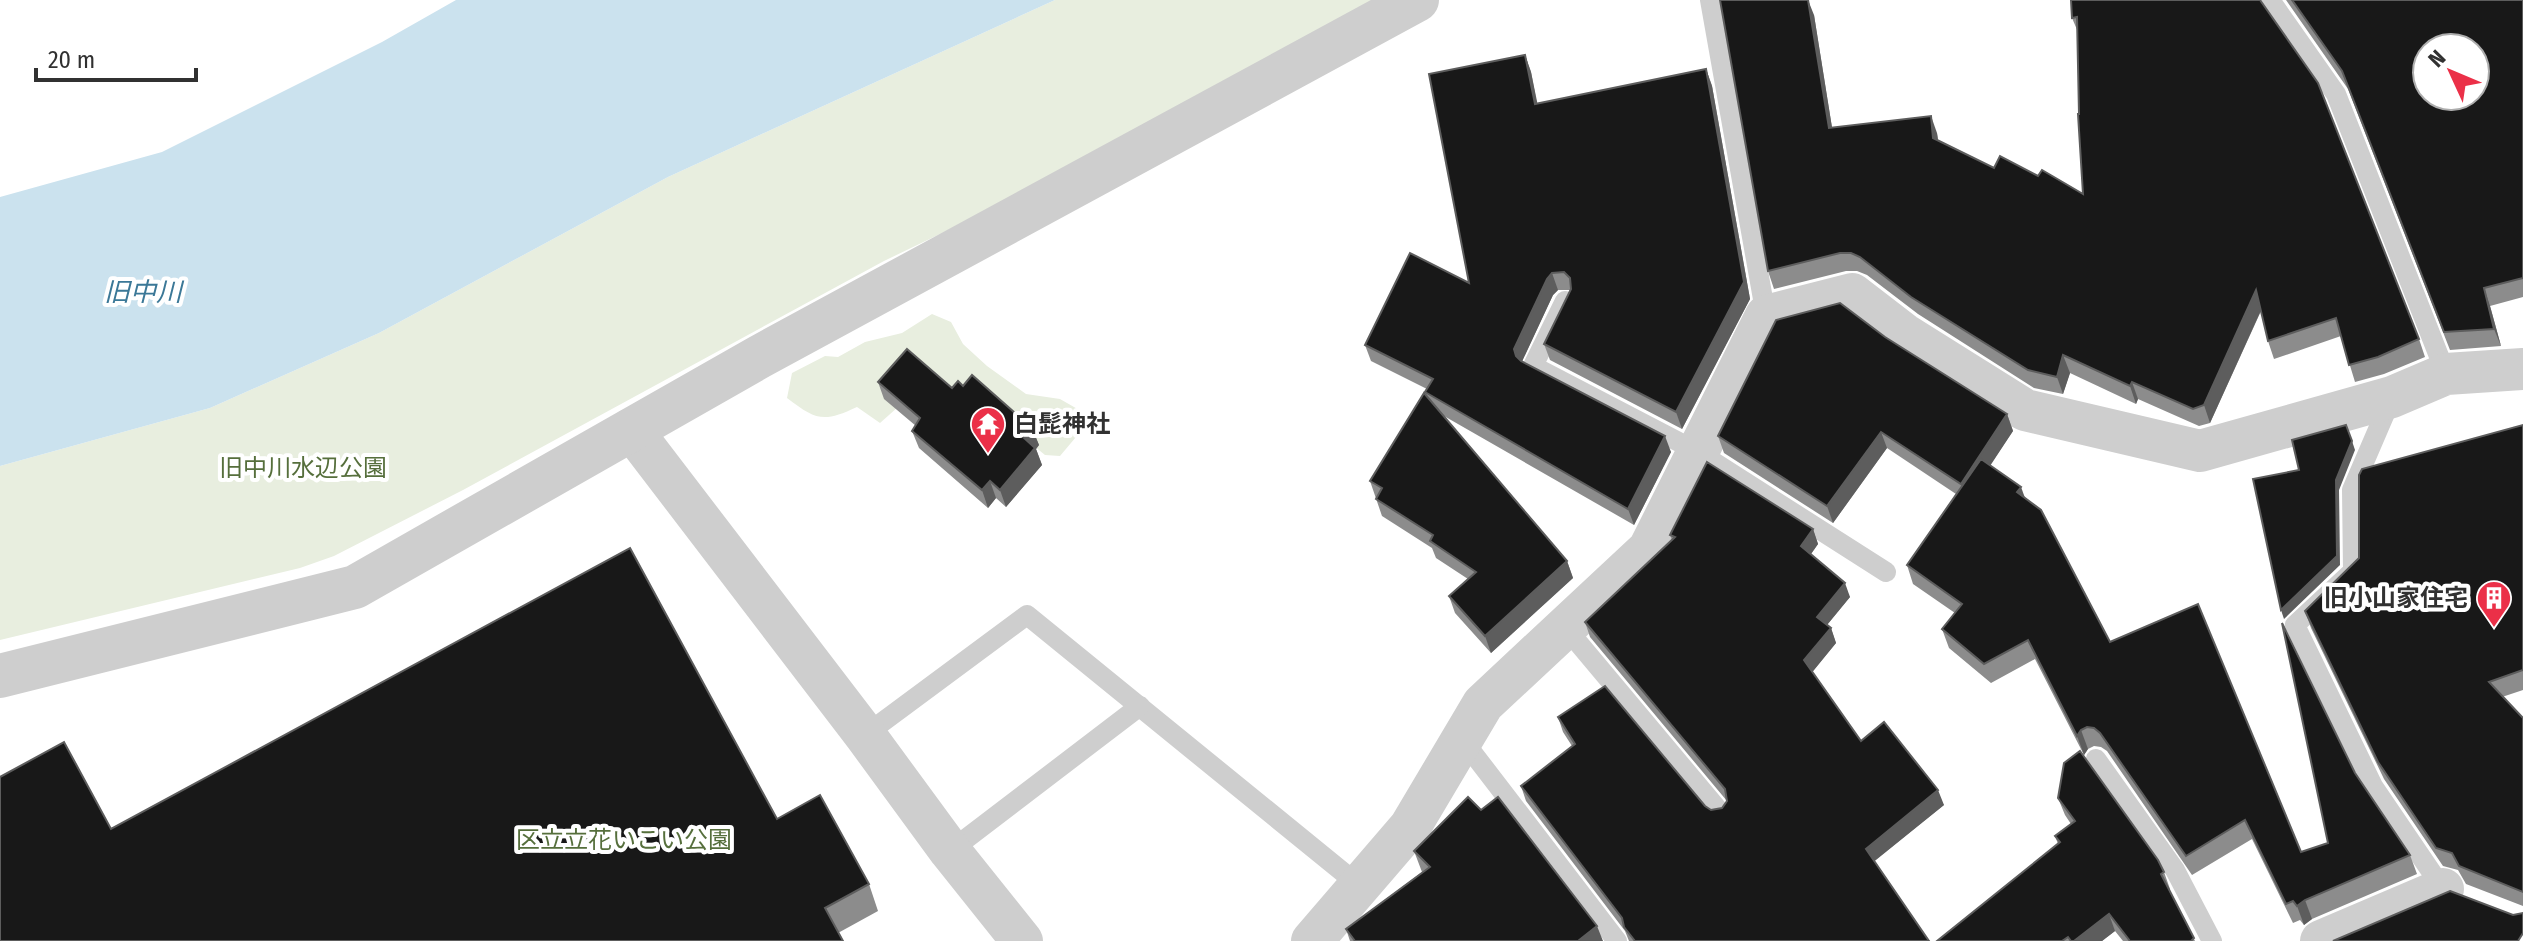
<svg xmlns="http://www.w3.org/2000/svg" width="2523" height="941" font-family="'Fira Sans Condensed','Noto Sans JP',sans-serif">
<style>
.green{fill:#e8eedf}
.water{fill:#cbe2ee}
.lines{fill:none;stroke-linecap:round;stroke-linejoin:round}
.service{stroke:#cecece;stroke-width:20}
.minor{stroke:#cecece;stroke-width:42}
.tertiary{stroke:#cecece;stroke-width:44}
.wall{fill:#8c8c8c}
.shaded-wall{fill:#5d5d5d}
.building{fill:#181818;stroke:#5d5d5d;stroke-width:2;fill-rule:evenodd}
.labels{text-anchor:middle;stroke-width:8;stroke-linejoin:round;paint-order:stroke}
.poi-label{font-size:24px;font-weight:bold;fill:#313131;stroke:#fff;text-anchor:start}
.park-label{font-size:24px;fill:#566f3c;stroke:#fff}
.water-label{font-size:26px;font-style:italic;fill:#3b7897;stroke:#fff}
</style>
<rect width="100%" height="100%" fill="#fff"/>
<!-- green -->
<g class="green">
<path d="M1055 0H1373L965 222 884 261 463 490 334 556 300 568 0 640V466L210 408 379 333 668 177Z"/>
<path d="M932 314 951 322 963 344 987 366 1026 394 1060 399 1081 411 1076 437 1060 456 1045 455 984 405 952 392 934 375 880 423 857 407C823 423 816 420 787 398L792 373 825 356 838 357 865 342 902 333Z"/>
</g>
<!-- water -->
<path class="water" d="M456 0H1055L668 177 379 333 210 408 0 466V197L162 152 382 42Z"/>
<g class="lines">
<!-- service -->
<g class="service">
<path d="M1710 0 1766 316"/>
<path d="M2270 0 2336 94 2446 374"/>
<path d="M1565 301 1533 366 1698 452 1886 572"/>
<path d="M2392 397 2352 490 2353 571 2295 625 2373 786 2443 889 2447 890"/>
<path d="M1565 627 1720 812"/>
<path d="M865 735 1027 615 1360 886"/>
<path d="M1462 739 1617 941"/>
<path d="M2096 759 2175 870 2212 941"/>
<path d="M950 851 1140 706"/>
</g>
<!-- minor -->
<g class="minor">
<path d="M631 429 865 735 950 851 1022 941"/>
<path d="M1312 941 1410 827 1483 704 1649 549 1766 316 1852 294 1904 334 2025 410 2200 451 2392 397 2446 374 2523 369"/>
<path d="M2321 941 2443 889"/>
</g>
<!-- tertiary -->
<path class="tertiary" d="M0 676 355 587 759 357 1417 0"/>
</g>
<!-- wall -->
<g class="wall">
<path d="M2071 0 2419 339 2425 357 2384 374 2355 382 2341 336 2274 359 2268 341 2261 311 2210 423 2199 426 2138 399 2136 404 2070 373 2063 394 2034 388 1918 314 1867 275 1857 271H1846L1774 289 1768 271 1814 15 1832 128 1937 133 1938 140 1994 168 2038 176 2083 194 2079 114 2078 32 2072 18Z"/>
<path d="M2286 0H2523V297L2490 306 2501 346 2450 350 2348 89Z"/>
<path d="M1525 55 1531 72 1537 104 1706 69 1712 86 1750 299 1682 429 1550 360 1544 344 1571 290H1558L1553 295 1522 361 1671 452 1634 525 1444 416 1567 561 1573 578 1491 653 1455 613 1449 596 1468 579 1436 558 1432 548 1382 516 1370 481 1426 395 1425 392 1427 389 1371 361 1365 345 1469 283Z"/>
<path d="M1885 337 2007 414 2013 431 1990 465 2025 498 2110 642 2301 852 2328 843 2355 773 2410 855 2417 874 2312 919 2304 925 2300 920 2293 923 2252 839 2192 875 2107 751 2101 747 2094 746 2088 749 2084 755 2035 659 1991 683 1949 648 1942 629 1955 613 1913 584 1907 565 1956 494 1887 448 1833 523 1724 453 1718 436Z"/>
<path d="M878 382 952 388 963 386 1032 428 1039 445 1036 449 1042 465 1006 507 996 498 988 508 919 448 912 431 916 426 884 399Z"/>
<path d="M2523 425V690L2502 697 2523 718V906L2466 884 2458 870 2443 866 2384 779 2311 628 2305 611Z"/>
<path d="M1813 529 1818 544 1811 554 1850 597 1827 625 1831 628 1836 643 1812 672 1861 741 1944 805 1874 861 1929 941H1629L1625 931 1526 801 1521 786 1572 746 1563 732 1558 717 1711 810 1722 808 1727 801 1590 637 1585 622 1672 540 1670 535Z"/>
<path d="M2058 798 2164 872 2170 889 2169 890 2195 941H2123L2115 931 2102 941H1937L2058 844 2055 836 2071 824 2065 815Z"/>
<path d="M777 819 869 884 878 911 838 933 111 829Z"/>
<path d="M1414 851 1603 941H1350L1346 929 1422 872Z"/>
</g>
<!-- shaded-wall -->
<g class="shaded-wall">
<path d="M1808 0 1814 15 1835 146 1829 128Z"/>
<path d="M1525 55 1531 72 1541 121 1535 104Z"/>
<path d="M1706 69 1712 86 1750 299 1682 429 1676 412Z"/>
<path d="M1931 116 1937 133 1940 155 1933 138Z"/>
<path d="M1552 273 1558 290 1553 295 1520 366 1514 349 1547 279Z"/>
<path d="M2484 288 2490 306 2501 346 2494 329Z"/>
<path d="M2256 290 2262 308 2210 423 2204 405Z"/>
<path d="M2063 355 2070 373 2063 394 2057 377Z"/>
<path d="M2132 382 2138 399 2136 404 2130 386Z"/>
<path d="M2007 414 2013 431 1967 501 1961 484Z"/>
<path d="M1032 428 1039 445 1036 449 1042 465 1006 507 1000 490 1024 438Z"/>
<path d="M1881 432 1887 448 1833 523 1827 506Z"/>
<path d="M1665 436 1671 452 1634 525 1628 509Z"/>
<path d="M2352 441 2355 450 2339 490 2340 565 2284 619 2281 610Z"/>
<path d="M990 481 996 498 988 508 982 490Z"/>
<path d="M2021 487 2028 506 2017 492Z"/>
<path d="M1813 529 1818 544 1806 561 1801 546Z"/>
<path d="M1567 561 1573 578 1491 653 1485 636Z"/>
<path d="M1845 583 1850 597 1822 631 1817 617Z"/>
<path d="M1831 628 1836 643 1810 675 1804 660Z"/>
<path d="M2081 730 2088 749 2084 755 2077 736Z"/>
<path d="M1938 790 1944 805 1871 864 1866 849Z"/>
<path d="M2305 900 2312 919 2304 925 2297 906Z"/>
<path d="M2109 914 2115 931 2102 941H2074Z"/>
<path d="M1597 926 1603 941H1578Z"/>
</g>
<!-- building -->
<g class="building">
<path d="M1720 0H1808L1829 128 1931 116 1933 138 1994 168 2000 156 2038 176 2042 170 2083 194 2078 114H2079L2077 17 2072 18 2071 0H2260L2318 83 2419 339 2378 357 2349 365 2336 318 2268 341 2256 290 2204 405 2193 409 2132 382 2130 386 2063 355 2057 377 2028 370 1911 297 1860 257 1851 253H1840L1768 271Z"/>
<path d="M2292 0H2523V278L2484 288 2494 329 2444 332 2342 71ZM2427 48H2475V96H2427Z"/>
<path d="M1525 55 1535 104 1706 69 1744 282 1676 412 1544 344 1571 289 1570 278 1564 272 1552 273 1547 279 1514 349 1516 356 1521 361 1665 436 1628 509 1425 392 1433 379 1365 345 1410 253 1469 283 1429 74Z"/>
<path d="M1840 303 1885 337 2007 414 1961 484 1881 432 1827 506 1718 436 1776 320Z"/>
<path d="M907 349 952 388 958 381 963 386 972 375 1032 428 1024 438 1035 448 1000 490 990 481 982 490 912 431 920 418 878 382Z"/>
<path d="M1424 393 1567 561 1485 636 1449 596 1476 572 1430 541 1433 535 1376 499 1382 488 1370 481Z"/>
<path d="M2346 425 2352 441 2336 480 2337 556 2281 610 2253 479 2299 470 2292 440Z"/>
<path d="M2523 425V670L2489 682 2523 718V892L2459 866 2452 853 2436 848 2378 762 2305 611 2359 558V475L2362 469Z"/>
<path d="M1981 459 2021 487 2017 492 2041 510 2110 642 2198 604 2301 852 2328 843 2282 623 2355 773 2410 855 2305 900 2297 906 2293 901 2286 904 2245 820 2186 856 2100 733 2094 728 2087 727 2081 730 2077 736 2028 640 1984 664 1942 629 1962 604 1907 565Z"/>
<path d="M1707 462 1813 529 1801 546 1845 583 1817 617 1831 628 1804 660 1861 741 1884 722 1938 790 1866 849 1929 941H1635L1624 927 1622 918 1521 786 1575 744 1558 717 1605 686 1705 806 1711 810 1722 808 1727 801 1725 789 1585 622 1675 537 1670 535Z"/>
<path d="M630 548 777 819 820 795 869 884 825 908 843 941H0V777L64 742 111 829Z"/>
<path d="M2080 751 2158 860 2164 872 2161 874 2194 938 2191 941H2130L2109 914 2074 941H2071L2068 937 2062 941H1937L2060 842 2055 836 2075 821 2058 798 2064 763Z"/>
<path d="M1468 797 1481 810 1498 797 1597 926 1578 941H1355L1346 929 1430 867 1414 851Z"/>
<path d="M2450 891 2513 915 2523 913V933L2518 941H2333Z"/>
</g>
<!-- icons -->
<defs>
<g id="temple-pin" transform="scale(1.8)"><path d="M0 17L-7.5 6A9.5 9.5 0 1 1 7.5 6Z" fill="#eb3048" stroke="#fff"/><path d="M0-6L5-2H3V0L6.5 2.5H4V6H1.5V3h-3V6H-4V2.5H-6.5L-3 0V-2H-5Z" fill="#fff"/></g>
<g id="building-pin" transform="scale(1.8)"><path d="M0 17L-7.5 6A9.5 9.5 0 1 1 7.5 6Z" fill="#eb3048" stroke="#fff"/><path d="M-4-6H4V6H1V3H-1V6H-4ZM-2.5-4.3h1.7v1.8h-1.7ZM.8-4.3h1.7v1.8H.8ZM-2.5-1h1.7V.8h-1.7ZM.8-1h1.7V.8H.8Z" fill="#fff"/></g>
</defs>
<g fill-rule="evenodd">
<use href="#temple-pin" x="988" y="424"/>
<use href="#building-pin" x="2494" y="598"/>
</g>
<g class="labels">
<!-- poi labels -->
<g class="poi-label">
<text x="1014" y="432">白髭神社</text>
<text x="2468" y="606" text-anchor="end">旧小山家住宅</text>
</g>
<!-- park labels -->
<g class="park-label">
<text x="303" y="476">旧中川水辺公園</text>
<text x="624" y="848">区立立花いこい公園</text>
</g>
<!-- water labels -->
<g class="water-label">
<text x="143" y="301">旧中川</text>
</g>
</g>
<!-- north arrow -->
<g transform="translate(2451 72) rotate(314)"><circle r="38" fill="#ffffff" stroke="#adadad" stroke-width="2"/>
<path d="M0-6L14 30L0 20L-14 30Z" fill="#eb3048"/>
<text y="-12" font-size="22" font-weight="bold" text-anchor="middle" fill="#313131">N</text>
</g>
<!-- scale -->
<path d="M36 68v12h160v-12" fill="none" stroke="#313131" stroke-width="4"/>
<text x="48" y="68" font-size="24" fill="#313131" stroke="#ffffff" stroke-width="6" paint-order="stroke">20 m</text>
</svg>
